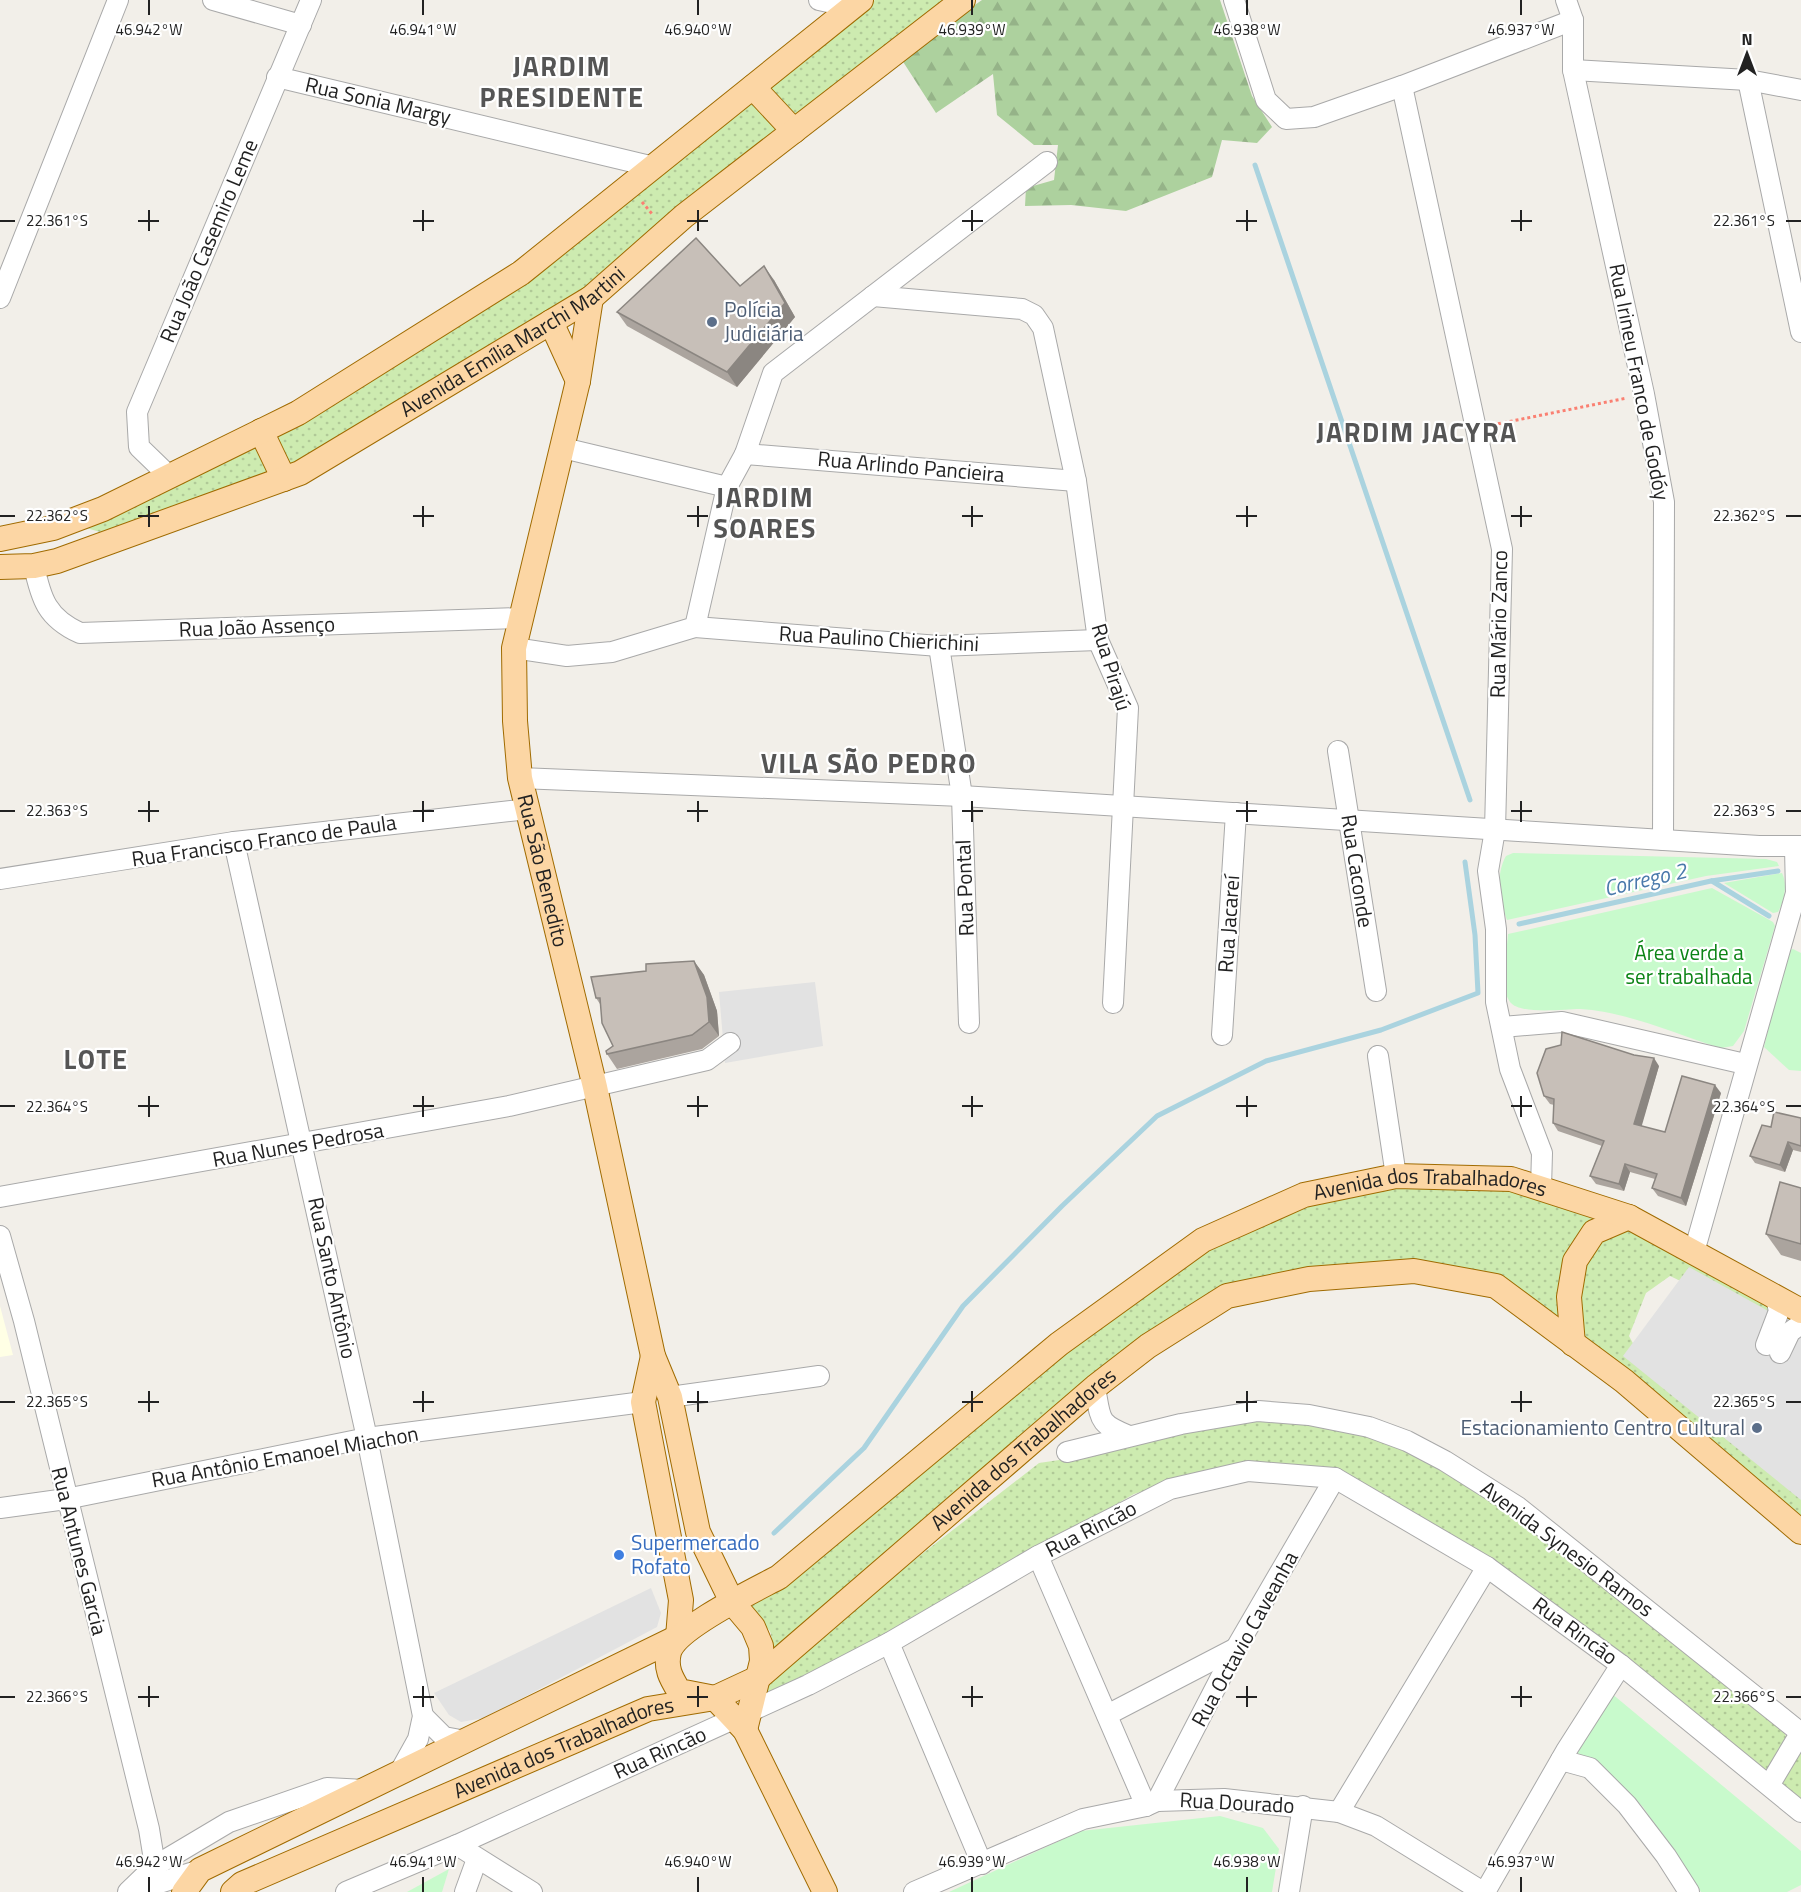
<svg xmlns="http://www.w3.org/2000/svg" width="1801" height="1892" font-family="'Titillium Web',sans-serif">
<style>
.education{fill:#ffffe5}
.grass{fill:url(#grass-dots)}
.forest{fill:url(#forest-firs)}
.park{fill:#c8facc}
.parking{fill:#e2e2e2}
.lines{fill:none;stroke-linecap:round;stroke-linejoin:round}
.stream{stroke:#aad3df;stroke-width:5}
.minor-casing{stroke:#a9a9a9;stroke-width:22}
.major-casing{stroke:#a06b00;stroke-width:26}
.path{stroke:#fa8072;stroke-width:3;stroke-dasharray:3 3;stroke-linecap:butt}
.minor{stroke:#fff;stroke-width:20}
.major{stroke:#fcd6a4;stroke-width:24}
.wall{fill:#aba49e}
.shaded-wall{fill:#8b8681}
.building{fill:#c7bfb8;stroke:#8b8681;stroke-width:1.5}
.ticks{fill:none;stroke:#222;stroke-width:2}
.service-dot{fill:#5c6f8a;stroke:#fff;stroke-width:2}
.shop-dot{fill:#3f7fe0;stroke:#fff;stroke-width:2}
.labels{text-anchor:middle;stroke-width:4.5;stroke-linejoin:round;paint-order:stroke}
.street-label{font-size:21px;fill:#222;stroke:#fff}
.service-label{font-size:21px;fill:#4e5e75;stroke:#fff;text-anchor:start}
.park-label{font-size:21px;fill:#0c8416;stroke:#fff}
.shop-label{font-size:21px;fill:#366cbe;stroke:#fff;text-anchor:start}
.water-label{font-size:22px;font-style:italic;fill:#4a7aab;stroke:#fff}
.district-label{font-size:27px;font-weight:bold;letter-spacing:1.5px;fill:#555;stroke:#fff}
.ticks-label{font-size:15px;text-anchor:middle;fill:#222;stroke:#fff;stroke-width:4.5;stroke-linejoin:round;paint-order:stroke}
</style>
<defs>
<pattern id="grass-dots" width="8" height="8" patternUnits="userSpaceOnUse" patternTransform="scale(1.5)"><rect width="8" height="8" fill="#cdebb0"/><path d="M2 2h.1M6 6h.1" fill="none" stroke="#b0c997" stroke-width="1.8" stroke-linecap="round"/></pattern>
<pattern id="forest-firs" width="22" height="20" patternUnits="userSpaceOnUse" patternTransform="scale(1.5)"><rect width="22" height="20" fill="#add19e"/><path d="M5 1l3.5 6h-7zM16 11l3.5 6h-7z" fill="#95b388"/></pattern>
</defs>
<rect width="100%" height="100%" fill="#f2efe9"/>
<!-- education -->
<path class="education" d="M0 1306 13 1355 0 1357Z"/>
<!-- grass -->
<g class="grass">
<path d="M875 0H949L796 120 762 89Z"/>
<path d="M752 97 783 129 569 300 303 463H290L273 445 269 435 327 403Z"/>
<path d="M257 441 273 477 100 532 83 527Z"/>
<path d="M1397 1182 1487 1183 1611 1216 1585 1229 1567 1326 1428 1266 1192 1307 776 1655 770 1631 746 1604 1058 1354 1207 1245 1307 1202Z"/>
<path d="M1627 1222 1771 1300V1324L1670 1276 1646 1293 1629 1336 1649 1373 1801 1472V1519L1578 1340 1577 1291 1585 1254Z"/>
<path d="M1249 1420 1304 1421 1357 1432 1422 1455 1574 1560 1781 1722 1788 1743 1777 1763 1762 1773 1346 1475 1218 1469 1134 1494 870 1646 758 1701 764 1677 1039 1463 1066 1459 1164 1433Z"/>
<path d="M1801 1749V1803L1782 1784 1789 1763Z"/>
</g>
<!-- forest -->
<path class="forest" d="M982 0H1220L1252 96 1272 127 1257 143 1222 140 1212 177 1126 211 1071 205 1025 206 1026 188 1054 180 1058 145H1034L997 115 993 74 936 113 900 57Z"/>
<!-- park -->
<g class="park">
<path d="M1513 853 1766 859 1777 862 1779 866 1706 876 1507 920C1500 900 1495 875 1506 856Z"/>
<path d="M1782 873C1788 885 1784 901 1778 912L1773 913 1724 883Z"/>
<path d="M1712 888 1773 922 1775 926 1744 1031 1733 1046 1721 1048C1678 1035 1625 1011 1580 1009 1564 1009 1520 1015 1510 1002 1498 985 1507 953 1508 934Z"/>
<path d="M1793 949 1801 953V1071L1789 1070 1764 1047 1787 951Z"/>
<path d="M1611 1693 1801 1851V1885L1787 1892H1701L1643 1807 1605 1769 1577 1753Z"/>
<path d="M1220 1816 1263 1828 1279 1849 1272 1892H949L1081 1831Z"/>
<path d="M449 1869 442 1892H407Z"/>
</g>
<!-- parking -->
<g class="parking">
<path d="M815 982 823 1046 725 1063 719 992Z"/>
<path d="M1689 1267 1801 1329V1500L1623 1356Z"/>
<path d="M651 1588 661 1613 657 1627 484 1718 461 1722 449 1715 434 1693Z"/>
</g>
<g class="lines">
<!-- stream -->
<g class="stream">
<path d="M1255 165 1470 800"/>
<path d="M1712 881 1769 916"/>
<path d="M1519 924 1711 881 1778 871"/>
<path d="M774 1533 864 1448 963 1306 1062 1206 1157 1116 1266 1061 1381 1030 1478 993 1475 935 1465 862"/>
</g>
<!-- minor casing -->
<g class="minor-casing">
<g id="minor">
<path d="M213 0 301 25"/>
<path d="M819 0 851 7"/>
<path d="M1234 0 1266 100 1286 119 1314 117 1402 86 1573 20"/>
<path d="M1566 0 1573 20V70L1644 394 1664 502 1663 840"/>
<path d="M1573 70 1748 80 1801 90"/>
<path d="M277 77 654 167"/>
<path d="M1748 80 1801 332"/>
<path d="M1402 86 1502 549 1495 830 1488 871 1496 929V1002L1510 1069 1542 1153 1541 1188"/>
<path d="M873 296 1022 309 1034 315 1043 328 1076 481 1098 640 1128 708 1113 1003"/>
<path d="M0 298 118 0"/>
<path d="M563 448 727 487"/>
<path d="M745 454 1076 481"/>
<path d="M169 476 139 447 137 412 311 0"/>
<path d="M34 566C41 599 47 618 80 633L520 618"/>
<path d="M695 627 939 646 1098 640"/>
<path d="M939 646 962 796 969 1023"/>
<path d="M514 648 567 656 612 652 695 627 727 487 745 454 773 373 1047 162"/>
<path d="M1338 751 1376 991"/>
<path d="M520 778 962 796 1759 846H1801"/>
<path d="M234 842 367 1438 423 1716 418 1739 398 1775"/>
<path d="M0 879 234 842 528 809"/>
<path d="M1502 1027 1562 1022 1745 1064"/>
<path d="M1222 1035 1236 813"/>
<path d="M1378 1056 1396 1176"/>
<path d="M0 1197 509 1106 707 1060 730 1043"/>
<path d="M0 1236 24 1321 149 1829 155 1866"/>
<path d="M1694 1252 1796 893 1795 848"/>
<path d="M1766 1345 1779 1311 1776 1298"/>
<path d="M1780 1353 1790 1332 1801 1324"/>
<path d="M1095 1387C1101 1420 1097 1423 1129 1436"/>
<path d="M670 1397 819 1376"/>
<path d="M1067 1452 1181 1424 1258 1411 1309 1415 1369 1427 1407 1441 1445 1461 1518 1507 1801 1733"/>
<path d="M0 1508 66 1499 367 1438 643 1402"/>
<path d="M1038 1556 1146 1806"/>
<path d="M889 1643 982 1864"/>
<path d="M1107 1715 1236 1648"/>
<path d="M423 1716 444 1737 466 1741"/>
<path d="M1561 1760 1590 1768 1627 1805 1666 1856 1689 1892"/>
<path d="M1770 1784 1801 1732"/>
<path d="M1157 1801 1236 1648 1335 1478"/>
<path d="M1339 1812 1487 1567"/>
<path d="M457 1845 532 1892"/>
<path d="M128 1892 155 1866 229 1822 327 1788 365 1790"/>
<path d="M131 1892 200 1870"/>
<path d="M346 1892 457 1845 808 1685 889 1643 1038 1556 1170 1489 1248 1471 1335 1478 1487 1567 1621 1665 1801 1812"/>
<path d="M465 1892 477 1859"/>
<path d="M914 1892 1083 1819 1146 1806 1157 1801 1224 1799 1339 1812 1376 1826 1483 1892"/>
<path d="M1289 1892 1303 1806"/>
<path d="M1485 1892 1566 1751 1621 1665"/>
</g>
</g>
<!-- major casing -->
<g class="major-casing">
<g id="major">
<path d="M753 87 794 131"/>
<path id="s1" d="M591 298 578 381 514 648 515 721 520 778 595 1087 653 1356 670 1397 698 1532 732 1602 753 1627 761 1646 762 1661 745 1730"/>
<path d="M551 322 578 381"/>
<path d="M261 431 284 479"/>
<path d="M0 539 53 528 103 509 298 413 521 273 861 0"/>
<path id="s2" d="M0 567 34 566 57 561 300 473 591 298 684 216 963 0"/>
<path d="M1573 1344 1569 1297 1575 1261 1594 1232 1629 1217"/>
<path d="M653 1356 643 1402 681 1600 678 1637"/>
<path d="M184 1892 200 1870 678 1637"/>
<path id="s3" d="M233 1892 242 1884 648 1709 715 1698 758 1678 1095 1387 1148 1346 1227 1296 1309 1279 1414 1271 1496 1286 1624 1381 1801 1532"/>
<path id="s4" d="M825 1892 745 1730 715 1698 679 1691C671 1678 665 1668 669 1652 677 1627 755 1590 779 1577L1059 1344 1203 1240 1304 1195 1396 1176 1511 1179 1629 1217 1801 1311"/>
</g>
</g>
<!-- path -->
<g class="path">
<path d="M642 202 653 215"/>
<path d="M1492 425 1627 398"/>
</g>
<!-- minor -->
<use href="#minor" class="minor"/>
<!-- major -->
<use href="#major" class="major"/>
</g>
<!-- wall -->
<g class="wall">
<path d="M774 280 795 317 737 387 627 326 617 312 740 286Z"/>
<path d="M694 961 704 975 717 1011 719 1036 702 1049 617 1069 607 1054 613 1046 600 1004 596 998 646 971Z"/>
<path d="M1659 1066 1641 1126 1665 1132 1721 1093 1686 1206 1658 1196 1652 1188 1655 1179 1630 1172 1624 1191 1596 1184 1590 1176 1602 1146 1558 1131 1553 1123 1554 1105 1550 1104 1544 1096Z"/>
<path d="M1801 1118V1152L1793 1150 1785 1172 1755 1163 1750 1156 1771 1127Z"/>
<path d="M1801 1188V1261L1781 1255 1766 1234Z"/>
</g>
<!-- shaded-wall -->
<g class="shaded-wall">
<path d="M764 266 774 280 795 317 737 387 727 372Z"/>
<path d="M694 961 704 975 717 1011 719 1036 709 1022Z"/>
<path d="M1654 1058 1659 1066 1640 1132 1634 1124Z"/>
<path d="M1715 1085 1721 1093 1686 1206 1681 1198Z"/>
<path d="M1788 1142 1793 1150 1785 1172 1780 1165Z"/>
<path d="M1625 1164 1630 1172 1624 1191 1619 1184Z"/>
</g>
<!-- building -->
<g class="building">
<path d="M696 238 740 286 764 266 785 303 727 372 617 312Z"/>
<path d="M694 961 707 997 709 1022 692 1035 607 1054 606 1051 613 1046 602 1023 600 998H596L591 977 646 971V964Z"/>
<path d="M1562 1032 1634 1055 1654 1058 1634 1124 1665 1132 1682 1076 1715 1085 1681 1198 1652 1188 1657 1174 1625 1164 1619 1184 1590 1176 1604 1141 1553 1123 1554 1099 1544 1096 1537 1073 1546 1049 1561 1045Z"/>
<path d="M1774 1112 1801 1118V1146L1788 1142 1780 1165 1750 1156 1762 1125 1771 1127Z"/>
<path d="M1780 1182 1801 1188V1244L1766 1234Z"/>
</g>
<!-- ticks -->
<path class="ticks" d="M149 0V15M423 0V15M698 0V15M972 0V15M1247 0V15M1521 0V15M149 210V231M423 210V231M698 210V231M972 210V231M1247 210V231M1521 210V231M0 221H15M138 221H159M413 221H434M687 221H708M962 221H983M1236 221H1257M1511 221H1532M1786 221H1801M149 506V527M423 506V527M698 506V527M972 506V527M1247 506V527M1521 506V527M0 516H15M138 516H159M413 516H434M687 516H708M962 516H983M1236 516H1257M1511 516H1532M1786 516H1801M149 801V822M423 801V822M698 801V822M972 801V822M1247 801V822M1521 801V822M0 811H15M138 811H159M413 811H434M687 811H708M962 811H983M1236 811H1257M1511 811H1532M1786 811H1801M149 1096V1117M423 1096V1117M698 1096V1117M972 1096V1117M1247 1096V1117M1521 1096V1117M0 1106H15M138 1106H159M413 1106H434M687 1106H708M962 1106H983M1236 1106H1257M1511 1106H1532M1786 1106H1801M149 1391V1412M423 1391V1412M698 1391V1412M972 1391V1412M1247 1391V1412M1521 1391V1412M0 1402H15M138 1402H159M413 1402H434M687 1402H708M962 1402H983M1236 1402H1257M1511 1402H1532M1786 1402H1801M149 1686V1707M423 1686V1707M698 1686V1707M972 1686V1707M1247 1686V1707M1521 1686V1707M0 1697H15M138 1697H159M413 1697H434M687 1697H708M962 1697H983M1236 1697H1257M1511 1697H1532M1786 1697H1801M149 1877V1892M423 1877V1892M698 1877V1892M972 1877V1892M1247 1877V1892M1521 1877V1892"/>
<!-- markers -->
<g class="service-dot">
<circle cx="712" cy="322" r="6"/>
<circle cx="1757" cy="1428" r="6"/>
</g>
<circle class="shop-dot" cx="619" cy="1555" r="6"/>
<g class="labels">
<!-- street labels -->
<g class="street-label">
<text transform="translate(378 101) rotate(13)" y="7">Rua Sonia Margy</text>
<text transform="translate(209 241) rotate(-67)" y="7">Rua João Casemiro Leme</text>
<text dy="7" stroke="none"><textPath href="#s2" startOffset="566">Avenida Emília Marchi Martini</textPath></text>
<text transform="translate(1639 382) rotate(79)" y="7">Rua Irineu Franco de Godóy</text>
<text transform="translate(911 467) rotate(5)" y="7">Rua Arlindo Pancieira</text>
<text transform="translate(1499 624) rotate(-89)" y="7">Rua Mário Zanco</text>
<text transform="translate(257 627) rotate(-2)" y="7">Rua João Assenço</text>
<text transform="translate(879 639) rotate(3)" y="7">Rua Paulino Chierichini</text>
<text transform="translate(1111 667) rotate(73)" y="7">Rua Pirajú</text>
<text transform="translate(264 841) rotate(-8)" y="7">Rua Francisco Franco de Paula</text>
<text dy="7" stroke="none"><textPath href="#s1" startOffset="584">Rua São Benedito</textPath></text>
<text transform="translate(1357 871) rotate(81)" y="7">Rua Caconde</text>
<text transform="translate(965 888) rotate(-92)" y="7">Rua Pontal</text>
<text transform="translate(1229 924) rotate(-86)" y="7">Rua Jacareí</text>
<text transform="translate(298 1145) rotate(-10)" y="7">Rua Nunes Pedrosa</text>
<text dy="7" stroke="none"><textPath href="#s4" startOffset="1218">Avenida dos Trabalhadores</textPath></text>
<text transform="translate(332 1278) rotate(78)" y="7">Rua Santo Antônio</text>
<text dy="7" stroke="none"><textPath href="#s3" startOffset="920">Avenida dos Trabalhadores</textPath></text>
<text transform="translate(285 1457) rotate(-10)" y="7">Rua Antônio Emanoel Miachon</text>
<text transform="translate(1091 1529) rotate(-27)" y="7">Rua Rincão</text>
<text transform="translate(1567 1549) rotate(37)" y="7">Avenida Synesio Ramos</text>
<text transform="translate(79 1551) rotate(76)" y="7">Rua Antunes Garcia</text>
<text transform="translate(1575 1631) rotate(36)" y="7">Rua Rincão</text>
<text transform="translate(1245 1639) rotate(-61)" y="7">Rua Octavio Caveanha</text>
<text dy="7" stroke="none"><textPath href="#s3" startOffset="362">Avenida dos Trabalhadores</textPath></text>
<text transform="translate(660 1753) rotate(-24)" y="7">Rua Rincão</text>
<text transform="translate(1237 1803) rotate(3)" y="7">Rua Dourado</text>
</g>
<!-- service labels -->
<g class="service-label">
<text x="724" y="317">Polícia<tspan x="724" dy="24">Judiciária</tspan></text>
<text x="1745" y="1435" text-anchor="end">Estacionamiento Centro Cultural</text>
</g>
<!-- park labels -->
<g class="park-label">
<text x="1689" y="960">Área verde a<tspan x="1689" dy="24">ser trabalhada</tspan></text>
</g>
<!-- shop labels -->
<g class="shop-label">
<text x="631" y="1550">Supermercado<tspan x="631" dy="24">Rofato</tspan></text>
</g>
<!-- water labels -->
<g class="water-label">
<text transform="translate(1645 879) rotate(-13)" y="8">Corrego 2</text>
</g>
<!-- district labels -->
<g class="district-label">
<text x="562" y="76">JARDIM<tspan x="562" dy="31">PRESIDENTE</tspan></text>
<text x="1417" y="442">JARDIM JACYRA</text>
<text x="765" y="507">JARDIM<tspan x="765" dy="31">SOARES</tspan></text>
<text x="869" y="773">VILA SÃO PEDRO</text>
<text x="96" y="1069">LOTE</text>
</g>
</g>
<g class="ticks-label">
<text x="149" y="35">46.942°W</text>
<text x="423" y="35">46.941°W</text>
<text x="698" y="35">46.940°W</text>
<text x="972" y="35">46.939°W</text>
<text x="1247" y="35">46.938°W</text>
<text x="1521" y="35">46.937°W</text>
<text x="57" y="226">22.361°S</text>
<text x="1744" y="226">22.361°S</text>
<text x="57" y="521">22.362°S</text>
<text x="1744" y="521">22.362°S</text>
<text x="57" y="816">22.363°S</text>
<text x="1744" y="816">22.363°S</text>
<text x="57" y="1112">22.364°S</text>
<text x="1744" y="1112">22.364°S</text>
<text x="57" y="1407">22.365°S</text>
<text x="1744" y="1407">22.365°S</text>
<text x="57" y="1702">22.366°S</text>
<text x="1744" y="1702">22.366°S</text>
<text x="149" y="1867">46.942°W</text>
<text x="423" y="1867">46.941°W</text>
<text x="698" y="1867">46.940°W</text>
<text x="972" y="1867">46.939°W</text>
<text x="1247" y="1867">46.938°W</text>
<text x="1521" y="1867">46.937°W</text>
</g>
<!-- north arrow -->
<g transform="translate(1747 54)" stroke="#ffffff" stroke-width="4.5" paint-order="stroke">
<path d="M0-4.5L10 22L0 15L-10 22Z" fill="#222222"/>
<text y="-9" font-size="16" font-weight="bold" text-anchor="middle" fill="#222222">N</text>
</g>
</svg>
